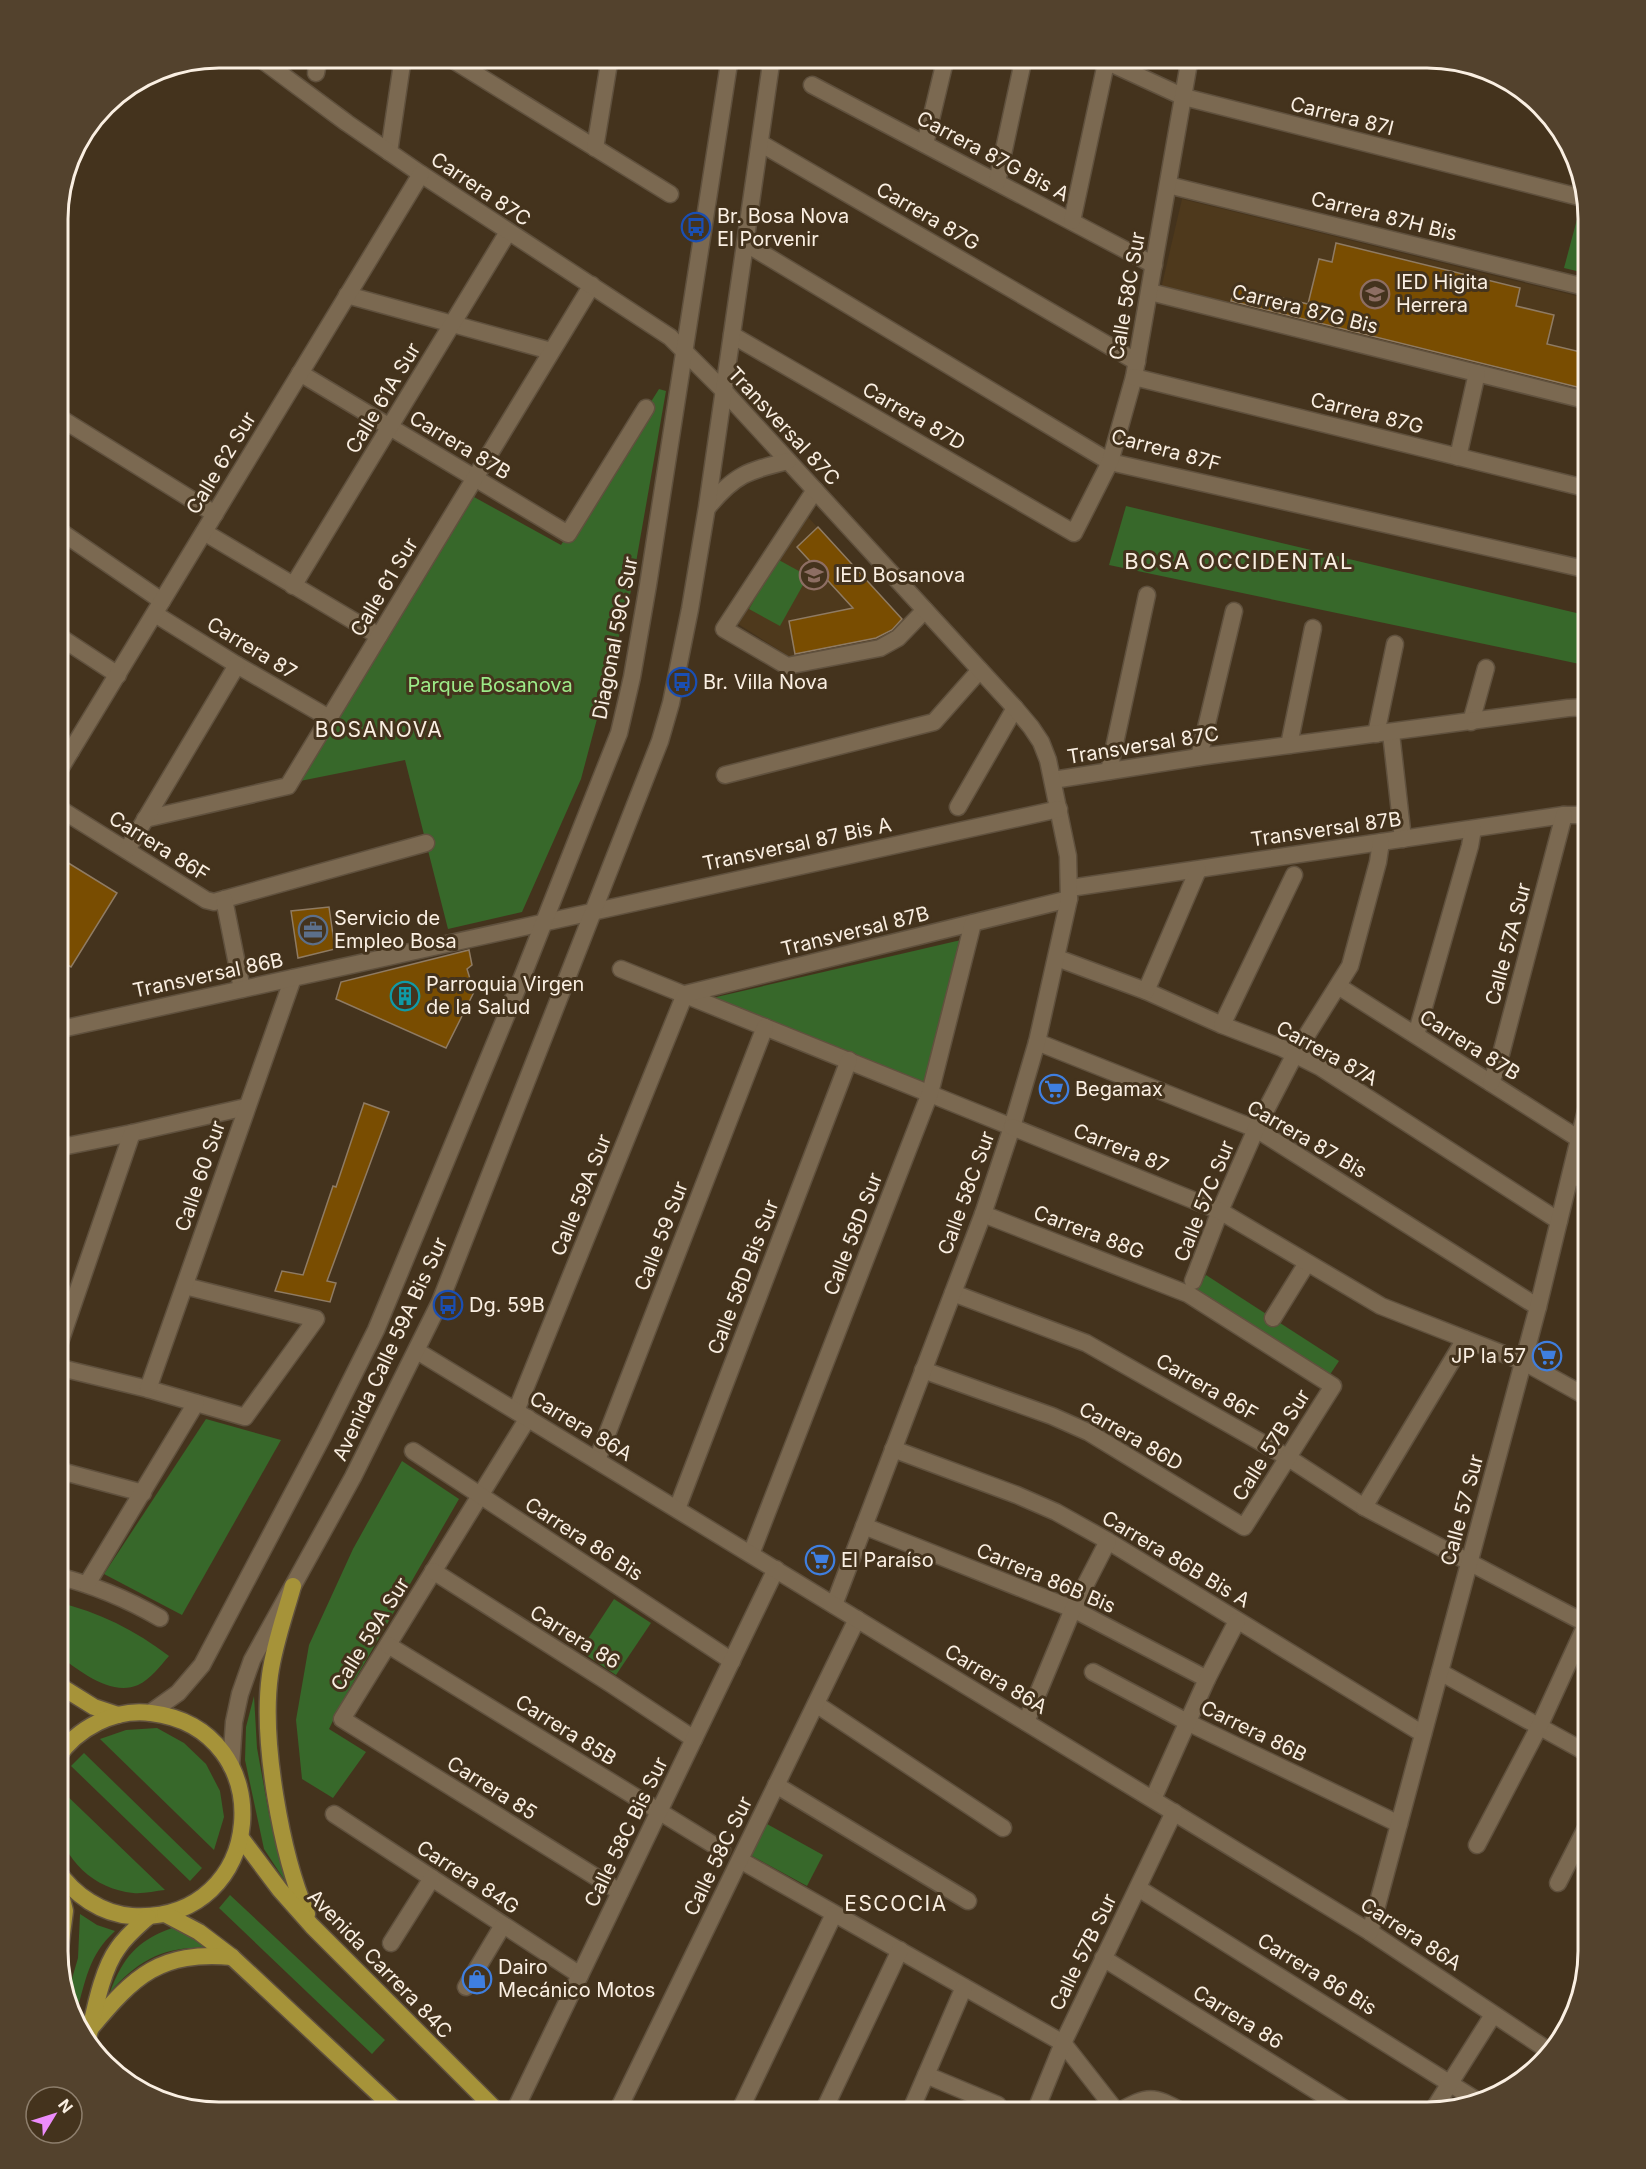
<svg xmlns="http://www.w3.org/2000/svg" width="1646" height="2169" font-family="Inter,sans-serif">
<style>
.built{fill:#4e391c}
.green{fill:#37682a}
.building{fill:#794d01;stroke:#8f7b63;stroke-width:1.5}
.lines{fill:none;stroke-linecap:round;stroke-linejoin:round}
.minor-casing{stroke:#60513e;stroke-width:19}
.tertiary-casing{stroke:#60513e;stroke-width:19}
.secondary-casing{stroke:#60513e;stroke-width:19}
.primary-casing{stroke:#60513e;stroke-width:19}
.minor{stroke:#7b6951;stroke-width:16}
.tertiary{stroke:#7b6951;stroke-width:16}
.secondary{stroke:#7b6951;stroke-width:16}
.primary{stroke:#a69339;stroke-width:16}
.labels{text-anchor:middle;stroke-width:6;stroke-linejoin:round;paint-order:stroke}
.street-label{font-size:20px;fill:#faefe2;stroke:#44331d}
.poi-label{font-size:20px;fill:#faefe2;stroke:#44331d;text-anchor:start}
.park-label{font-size:20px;fill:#9deb88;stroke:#44331d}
.neighbourhood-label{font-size:21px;letter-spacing:1.5px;fill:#faefe2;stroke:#44331d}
.quarter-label{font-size:22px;letter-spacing:1.5px;fill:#faefe2;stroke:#44331d}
.rim{fill:none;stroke:#faefe2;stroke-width:3}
</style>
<rect width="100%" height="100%" fill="#44331d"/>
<!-- built -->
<g class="built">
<path d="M1182 199 1589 299V393L1161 289Z"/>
<path d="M807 516 906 623 882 640 790 657 735 622Z"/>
</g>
<!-- green -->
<g class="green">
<path d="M1580 208 1586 210 1589 219V274L1564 268Z"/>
<path d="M659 389 666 391 631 591 581 779 522 912 448 929 405 760 300 781 474 497 561 545Z"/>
<path d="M1126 506 1589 616V666L1109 565Z"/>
<path d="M777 559 808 576 780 626 749 609Z"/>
<path d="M961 940 929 1086 712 998Z"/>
<path d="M1206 1275 1339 1361 1329 1376 1196 1290Z"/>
<path d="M206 1419 281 1440 182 1615 104 1574Z"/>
<path d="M402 1461 459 1499 341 1704 329 1729 366 1752 333 1798 302 1779 296 1720 309 1645 353 1549Z"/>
<path d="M614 1599 651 1623 616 1675 580 1651Z"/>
<path d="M57 1602C99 1612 135 1630 169 1656 160 1666 151 1679 138 1685 111 1697 78 1670 57 1654Z"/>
<path d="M254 1696 257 1748 269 1814 287 1884 264 1849 245 1760 246 1727Z"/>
<path d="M157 1728 184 1743 206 1764 220 1791 224 1817 214 1850 100 1739 126 1730Z"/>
<path d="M84 1753 202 1868 190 1881 71 1766Z"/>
<path d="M60 1789 165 1890C155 1891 143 1894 133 1893 94 1889 63 1860 57 1822 56 1811 59 1800 60 1789Z"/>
<path d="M767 1824 823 1855 807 1886 750 1855Z"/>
<path d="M230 1895 385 2040 372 2054 219 1908Z"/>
<path d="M80 1914 97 1925 115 1931C88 1956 86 1980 76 2014L69 1989 78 1958Z"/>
<path d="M172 1928 184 1931 208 1948C165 1945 137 1961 110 1992 123 1958 136 1941 172 1928Z"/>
</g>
<!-- building -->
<g class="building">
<path d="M1336 243 1520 288 1516 306 1554 315 1547 344 1589 354V390L1231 301 1235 287 1308 304 1319 259 1332 262Z"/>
<path d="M818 527 902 619 892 630 876 638 795 654 789 621 853 608 797 547Z"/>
<path d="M57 856 117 893 71 967 57 959Z"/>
<path d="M329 907 335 949 298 958 291 911Z"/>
<path d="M469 950 472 965 467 969 474 992 446 1048 336 999 341 982Z"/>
<path d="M364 1103 389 1112 327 1281 336 1283 330 1302 275 1291 282 1271 303 1275 333 1186 336 1187Z"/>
</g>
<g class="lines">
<!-- minor casing -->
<g class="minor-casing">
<g id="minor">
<path d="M448 57 670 194"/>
<path d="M1097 57 1184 97 1583 198"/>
<path d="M316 73 319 57"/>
<path d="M812 85 1154 265"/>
<path d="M760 143 1137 362"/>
<path d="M925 144 946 57"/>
<path d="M595 148 610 57"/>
<path d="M389 152 403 57"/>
<path d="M997 182 1024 57"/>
<path d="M1168 185 1589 288"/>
<path d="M1072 221 1106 63"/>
<path d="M745 243 1110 462 1589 570"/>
<path d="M1150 292 1589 401"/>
<path d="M347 295 551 351"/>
<path d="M732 335 1074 533 1110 462 1134 377 1190 57"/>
<path d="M300 373 568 534 646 408"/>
<path d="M1134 377 1589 489"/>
<path d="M57 416 215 514"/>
<path d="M1458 457 1477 373"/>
<path d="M815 490 724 629 787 666 880 648 898 638 925 610"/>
<path d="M57 529 162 601"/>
<path d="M204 532 379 636"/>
<path d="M293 586 508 232"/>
<path d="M155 614 237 665 329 718"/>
<path d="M57 635 118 675"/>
<path d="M1471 722 1486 668"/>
<path d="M1391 733 1403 839"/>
<path d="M1376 734 1395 644"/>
<path d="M57 742 71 751"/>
<path d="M1289 745 1313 628"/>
<path d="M1199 757 1234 611"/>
<path d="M1109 771 1147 595"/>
<path d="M725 775 934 722 980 670"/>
<path d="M1053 780 1199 757 1568 708 1589 707"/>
<path d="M57 807 206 900 214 902 426 843"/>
<path d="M958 807 1015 708"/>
<path d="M145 819 288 786 592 285"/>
<path d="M127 850 237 665"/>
<path d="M1070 888 1564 815H1589"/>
<path d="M224 899 242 989"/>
<path d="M1057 958 1146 991 1222 1025 1282 1048 1320 1067 1559 1221"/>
<path d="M621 969 1012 1127"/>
<path d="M1338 986 1579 1139"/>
<path d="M1146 991 1198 870"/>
<path d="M1222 1025 1294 875"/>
<path d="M1416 1035 1470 846 1473 829"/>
<path d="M1037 1042 1256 1129 1538 1307"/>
<path d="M1491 1083 1501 1054 1564 815"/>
<path d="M57 1148 132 1133 246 1107"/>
<path d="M1571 1174 1589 1183"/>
<path d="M1193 1281 1220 1211 1256 1129 1295 1054 1350 966 1378 862 1381 842"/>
<path d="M953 1293 1086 1343 1287 1457 1364 1507 1589 1625"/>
<path d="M1273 1318 1307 1263"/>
<path d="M57 1351 132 1133"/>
<path d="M57 1367 148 1389 245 1417 316 1319 185 1286"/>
<path d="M923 1370 1052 1416 1088 1432 1244 1527 1333 1386 1188 1294 983 1214"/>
<path d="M148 1389 293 978"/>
<path d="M516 1411 685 994 1069 899"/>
<path d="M528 1418 342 1719 620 1892"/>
<path d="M893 1449 1017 1495 1056 1512 1108 1541 1423 1734"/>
<path d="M413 1451 732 1661"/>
<path d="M597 1460 765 1027"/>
<path d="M57 1470 143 1493"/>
<path d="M1364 1507 1465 1339"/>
<path d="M677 1509 849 1060"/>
<path d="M864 1526 1073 1609 1207 1679"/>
<path d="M751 1554 930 1093 973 923"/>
<path d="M433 1571 611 1684 694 1739"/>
<path d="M57 1576C94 1585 127 1599 160 1618"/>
<path d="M87 1584 196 1403"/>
<path d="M388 1645 722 1850"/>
<path d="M1093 1672 1189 1723 1399 1824"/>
<path d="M1440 1672 1589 1754"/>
<path d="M816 1704 1003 1828"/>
<path d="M1026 1722 1073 1609 1108 1541"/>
<path d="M776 1785 968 1901"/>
<path d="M1153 1799 1207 1679 1237 1621"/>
<path d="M334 1814 580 1975"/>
<path d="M1477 1845 1539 1727 1589 1618"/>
<path d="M740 1860 1063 2043 1117 2112"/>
<path d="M1558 1883 1589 1822"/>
<path d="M1138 1888 1473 2098"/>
<path d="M1370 1932 1549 2051"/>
<path d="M391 1943 432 1878"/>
<path d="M1103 1958 1350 2112"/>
<path d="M466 1987 503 1925"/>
<path d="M926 2075 998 2105"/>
<path d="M1433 2110 1493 2015"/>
<path d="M514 2112 776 1569"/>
<path d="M617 2112 857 1619"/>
<path d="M739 2112 834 1914"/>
<path d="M823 2112 900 1950"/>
<path d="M910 2112 964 1987"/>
<path d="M1118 2112C1148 2095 1153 2095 1183 2112"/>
</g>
</g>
<!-- tertiary casing -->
<g class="tertiary-casing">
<g id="tertiary">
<path d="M258 57 347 123 421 174 670 337 724 391 1015 708 1031 727 1041 742 1048 760 1068 856 1069 899 1037 1042 1012 1127 983 1214 834 1605"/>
<path d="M57 774 421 174"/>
<path d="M57 1030 1059 809"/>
<path d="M1012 1127 1220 1211 1381 1306 1524 1362 1589 1398"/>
<path d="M417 1351 1370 1932 1538 1307 1589 1098"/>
<path d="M1035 2112 1063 2043 1174 1812"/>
</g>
</g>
<!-- secondary casing -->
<g class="secondary-casing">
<g id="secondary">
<path d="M708 507C735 474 748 471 788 461"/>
<path d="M150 1713 178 1693 202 1665 324 1434 376 1330 523 975 619 733 632 677 648 585 730 57"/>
<path d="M231 1766 234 1722 240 1694 252 1660 353 1477 440 1302 660 741 671 703 690 609 707 507 772 57"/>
</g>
</g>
<!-- primary casing -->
<g class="primary-casing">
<g id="primary">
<path d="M293 1586C285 1615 274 1645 270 1675 261 1740 281 1854 307 1914"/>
<path d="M57 1684 94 1707 118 1715"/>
<path d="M241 1838 280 1890 312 1926 498 2112"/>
<path d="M57 1870C74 1895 102 1914 132 1916 268 1924 283 1729 151 1713 115 1708 77 1728 57 1758"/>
<path d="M57 1879 65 1911 59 1957"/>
<path d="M165 1914 199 1932 232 1957 398 2112"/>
<path d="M91 2028C135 1975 160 1951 232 1957"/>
<path d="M87 2043C94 2014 101 1971 118 1948 126 1936 138 1926 148 1917"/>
</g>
</g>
<!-- minor -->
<use href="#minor" class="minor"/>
<!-- tertiary -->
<use href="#tertiary" class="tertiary"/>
<!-- secondary -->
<use href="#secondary" class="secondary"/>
<!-- primary -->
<use href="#primary" class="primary"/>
</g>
<!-- icons -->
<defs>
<g id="bus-ring" transform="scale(1.5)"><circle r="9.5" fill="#44331d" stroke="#1a4fb4" stroke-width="1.5"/><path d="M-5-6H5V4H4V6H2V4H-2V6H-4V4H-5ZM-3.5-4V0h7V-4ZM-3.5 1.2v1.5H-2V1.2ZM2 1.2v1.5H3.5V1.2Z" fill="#1a4fb4"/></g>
<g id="school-ring" transform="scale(1.5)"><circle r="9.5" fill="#44331d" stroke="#8d6e63" stroke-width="1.5"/><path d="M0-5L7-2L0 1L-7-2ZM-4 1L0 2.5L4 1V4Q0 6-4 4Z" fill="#8d6e63"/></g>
<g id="office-ring" transform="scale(1.5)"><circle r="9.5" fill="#44331d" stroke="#5c6f8a" stroke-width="1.5"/><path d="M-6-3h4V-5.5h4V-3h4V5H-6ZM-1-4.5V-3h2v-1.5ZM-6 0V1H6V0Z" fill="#5c6f8a"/></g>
<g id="building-ring" transform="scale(1.5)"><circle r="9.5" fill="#44331d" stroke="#0f9aa8" stroke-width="1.5"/><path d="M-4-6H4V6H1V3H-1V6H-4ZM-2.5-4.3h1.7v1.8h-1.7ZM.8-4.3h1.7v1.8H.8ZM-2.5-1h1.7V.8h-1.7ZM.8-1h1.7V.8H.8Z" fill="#0f9aa8"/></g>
<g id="supermarket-ring" transform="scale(1.5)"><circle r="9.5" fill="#44331d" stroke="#3f7fe0" stroke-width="1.5"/><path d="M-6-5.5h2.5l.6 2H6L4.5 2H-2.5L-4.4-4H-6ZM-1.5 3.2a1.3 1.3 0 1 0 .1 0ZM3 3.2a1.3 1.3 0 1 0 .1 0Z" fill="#3f7fe0"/></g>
<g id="shop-ring" transform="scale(1.5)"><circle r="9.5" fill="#44331d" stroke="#3f7fe0" stroke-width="1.5"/><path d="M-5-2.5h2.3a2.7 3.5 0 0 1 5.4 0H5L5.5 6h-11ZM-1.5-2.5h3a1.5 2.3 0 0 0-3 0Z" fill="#3f7fe0"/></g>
</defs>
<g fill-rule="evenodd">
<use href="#bus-ring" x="696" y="227"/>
<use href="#school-ring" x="1375" y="294"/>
<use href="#school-ring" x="814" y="575"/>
<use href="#bus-ring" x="682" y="682"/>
<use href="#office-ring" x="313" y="930"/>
<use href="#building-ring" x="405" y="996"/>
<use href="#supermarket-ring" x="1054" y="1089"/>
<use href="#bus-ring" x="448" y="1305"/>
<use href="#supermarket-ring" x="1547" y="1356"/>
<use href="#supermarket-ring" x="820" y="1560"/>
<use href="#shop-ring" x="477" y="1979"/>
</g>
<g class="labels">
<!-- street labels -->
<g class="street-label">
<text transform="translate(1342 116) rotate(14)" y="7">Carrera 87I</text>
<text transform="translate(993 156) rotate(28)" y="7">Carrera 87G Bis A</text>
<text transform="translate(481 189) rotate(34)" y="7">Carrera 87C</text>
<text transform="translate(928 216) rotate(30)" y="7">Carrera 87G</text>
<text transform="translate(1384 216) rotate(14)" y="7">Carrera 87H Bis</text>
<text transform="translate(1127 296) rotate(-80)" y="7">Calle 58C Sur</text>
<text transform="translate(1305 309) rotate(14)" y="7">Carrera 87G Bis</text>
<text transform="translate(383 398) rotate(-59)" y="7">Calle 61A Sur</text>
<text transform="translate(1367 413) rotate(14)" y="7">Carrera 87G</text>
<text transform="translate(914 416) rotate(30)" y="7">Carrera 87D</text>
<text transform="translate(784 426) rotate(47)" y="7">Transversal 87C</text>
<text transform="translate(460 445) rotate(31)" y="7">Carrera 87B</text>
<text transform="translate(1166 450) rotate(15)" y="7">Carrera 87F</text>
<text transform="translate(221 463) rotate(-59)" y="7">Calle 62 Sur</text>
<text transform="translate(384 587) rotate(-59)" y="7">Calle 61 Sur</text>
<text transform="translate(615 638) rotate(-79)" y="7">Diagonal 59C Sur</text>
<text transform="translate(252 648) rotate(31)" y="7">Carrera 87</text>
<text transform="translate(1143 745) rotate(-9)" y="7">Transversal 87C</text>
<text transform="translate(1326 829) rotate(-8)" y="7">Transversal 87B</text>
<text transform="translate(797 844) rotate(-12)" y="7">Transversal 87 Bis A</text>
<text transform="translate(159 846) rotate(32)" y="7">Carrera 86F</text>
<text transform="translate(855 931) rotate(-14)" y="7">Transversal 87B</text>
<text transform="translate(1508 944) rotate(-75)" y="7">Calle 57A Sur</text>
<text transform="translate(208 975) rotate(-12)" y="7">Transversal 86B</text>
<text transform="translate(1470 1045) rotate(32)" y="7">Carrera 87B</text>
<text transform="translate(1327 1053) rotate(29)" y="7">Carrera 87A</text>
<text transform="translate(1307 1139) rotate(30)" y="7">Carrera 87 Bis</text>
<text transform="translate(1121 1148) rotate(22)" y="7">Carrera 87</text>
<text transform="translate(200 1176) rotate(-71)" y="7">Calle 60 Sur</text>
<text transform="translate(966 1193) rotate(-70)" y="7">Calle 58C Sur</text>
<text transform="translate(581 1195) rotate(-68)" y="7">Calle 59A Sur</text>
<text transform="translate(1204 1201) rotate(-68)" y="7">Calle 57C Sur</text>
<text transform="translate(1089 1232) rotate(21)" y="7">Carrera 88G</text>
<text transform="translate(853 1234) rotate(-69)" y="7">Calle 58D Sur</text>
<text transform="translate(661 1236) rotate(-69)" y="7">Calle 59 Sur</text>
<text transform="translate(743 1277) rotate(-69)" y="7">Calle 58D Bis Sur</text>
<text transform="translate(390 1349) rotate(-65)" y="7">Avenida Calle 59A Bis Sur</text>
<text transform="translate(1207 1387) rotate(30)" y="7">Carrera 86F</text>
<text transform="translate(581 1426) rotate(31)" y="7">Carrera 86A</text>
<text transform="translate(1131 1436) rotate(30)" y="7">Carrera 86D</text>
<text transform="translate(1271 1445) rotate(-58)" y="7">Calle 57B Sur</text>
<text transform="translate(1462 1510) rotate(-75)" y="7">Calle 57 Sur</text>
<text transform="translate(584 1539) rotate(33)" y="7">Carrera 86 Bis</text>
<text transform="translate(1176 1559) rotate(31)" y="7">Carrera 86B Bis A</text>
<text transform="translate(1046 1578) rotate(23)" y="7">Carrera 86B Bis</text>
<text transform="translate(370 1634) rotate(-58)" y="7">Calle 59A Sur</text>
<text transform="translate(575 1637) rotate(32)" y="7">Carrera 86</text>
<text transform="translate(996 1679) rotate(31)" y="7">Carrera 86A</text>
<text transform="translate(566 1730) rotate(32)" y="7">Carrera 85B</text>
<text transform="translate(1254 1731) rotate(26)" y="7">Carrera 86B</text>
<text transform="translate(492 1788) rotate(32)" y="7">Carrera 85</text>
<text transform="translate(626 1832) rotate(-64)" y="7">Calle 58C Bis Sur</text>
<text transform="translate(718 1856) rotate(-64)" y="7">Calle 58C Sur</text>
<text transform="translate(468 1877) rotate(33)" y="7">Carrera 84G</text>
<text transform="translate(1411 1934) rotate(33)" y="7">Carrera 86A</text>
<text transform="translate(1083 1952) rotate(-64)" y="7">Calle 57B Sur</text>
<text transform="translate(380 1964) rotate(46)" y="7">Avenida Carrera 84C</text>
<text transform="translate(1317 1974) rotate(32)" y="7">Carrera 86 Bis</text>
<text transform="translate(1238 2017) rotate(32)" y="7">Carrera 86</text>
</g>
<!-- poi labels -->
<g class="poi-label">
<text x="717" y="223">Br. Bosa Nova<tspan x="717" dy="23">El Porvenir</tspan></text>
<text x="1396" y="289">IED Higita<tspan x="1396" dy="23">Herrera</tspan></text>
<text x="835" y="582">IED Bosanova</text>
<text x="703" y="689">Br. Villa Nova</text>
<text x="334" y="925">Servicio de<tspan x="334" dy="23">Empleo Bosa</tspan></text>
<text x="426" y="991">Parroquia Virgen<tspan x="426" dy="23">de la Salud</tspan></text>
<text x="1075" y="1096">Begamax</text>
<text x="469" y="1312">Dg. 59B</text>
<text x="1526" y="1363" text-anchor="end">JP la 57</text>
<text x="841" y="1567">El Paraíso</text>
<text x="498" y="1974">Dairo<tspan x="498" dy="23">Mecánico Motos</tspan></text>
</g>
<!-- park labels -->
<g class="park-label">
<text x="490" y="692">Parque Bosanova</text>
</g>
<!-- neighbourhood labels -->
<g class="neighbourhood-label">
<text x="379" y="737">BOSANOVA</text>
<text x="896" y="1911">ESCOCIA</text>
</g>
<!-- quarter labels -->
<g class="quarter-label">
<text x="1239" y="569">BOSA OCCIDENTAL</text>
</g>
</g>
<!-- crop -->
<path d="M0 0H1646V2169H0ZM219 68H1427A151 151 0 0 1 1578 219V1951A151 151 0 0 1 1427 2102H219A151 151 0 0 1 68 1951V219A151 151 0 0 1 219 68Z" fill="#53422d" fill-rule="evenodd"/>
<path class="rim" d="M219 68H1427A151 151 0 0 1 1578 219V1951A151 151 0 0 1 1427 2102H219A151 151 0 0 1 68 1951V219A151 151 0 0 1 219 68Z"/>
<!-- north arrow -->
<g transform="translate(54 2115) rotate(52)"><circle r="28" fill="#44331d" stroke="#8d7e6c" stroke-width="1.5"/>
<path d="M0-4.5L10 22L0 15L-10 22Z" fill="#ec8cfb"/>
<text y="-9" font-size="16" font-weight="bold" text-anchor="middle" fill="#faefe2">N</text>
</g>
</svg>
